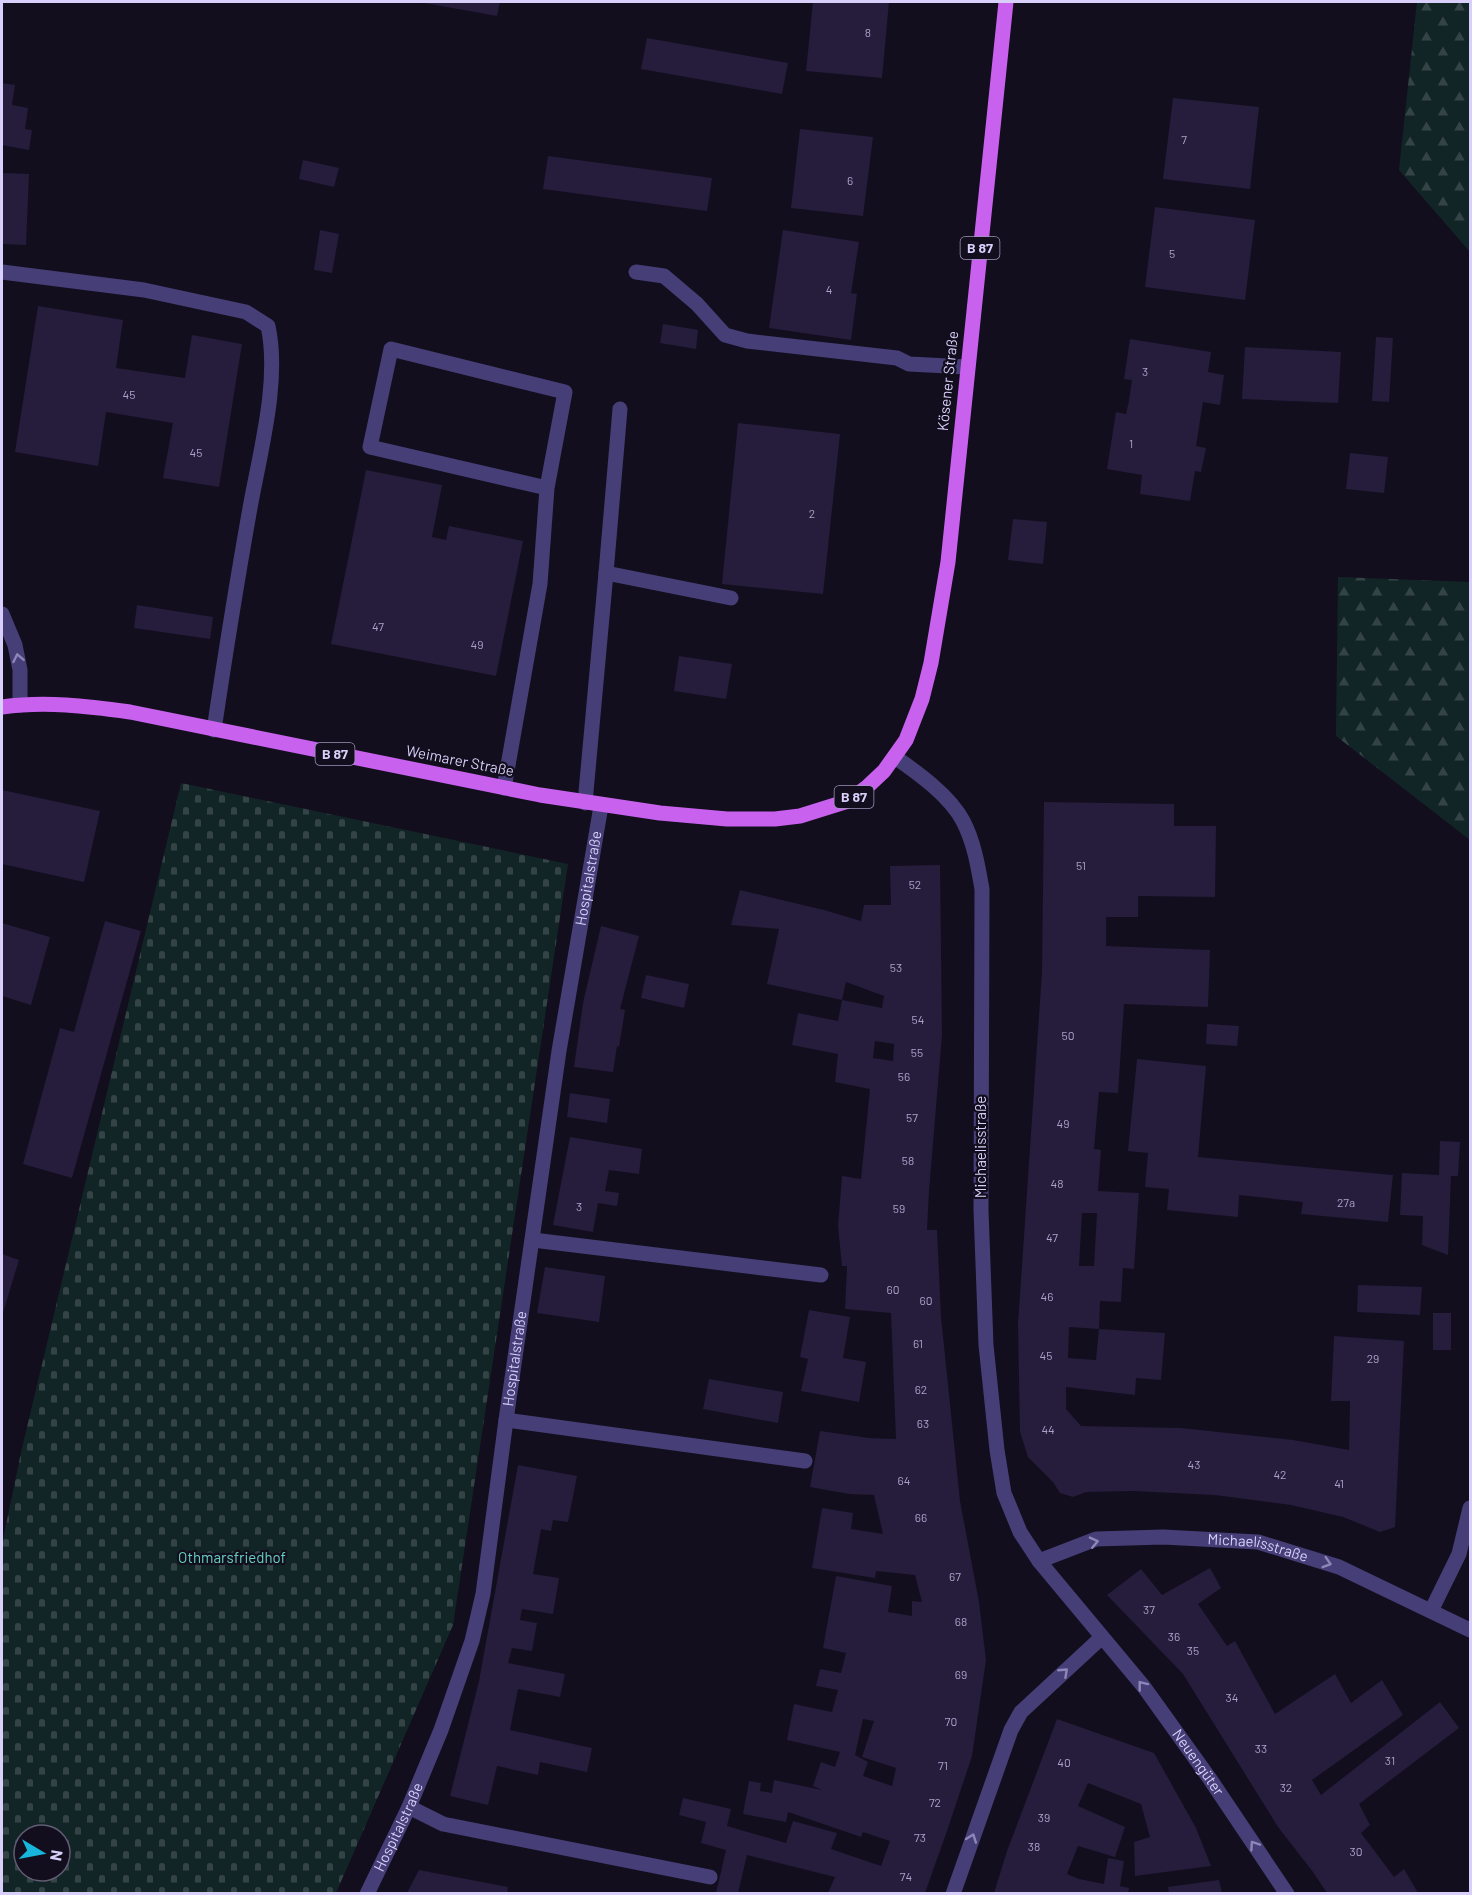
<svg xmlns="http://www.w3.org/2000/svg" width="1472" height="1895" font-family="Barlow,sans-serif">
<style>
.forest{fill:url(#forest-firs)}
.cemetery{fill:url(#cemetery-stones);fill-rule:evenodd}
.building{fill:#261c3c;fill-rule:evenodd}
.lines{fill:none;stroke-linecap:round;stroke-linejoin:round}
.service{stroke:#463e77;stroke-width:15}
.minor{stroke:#463e77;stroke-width:15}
.primary{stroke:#c862ee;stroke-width:15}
.oneway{stroke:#8f86b8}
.labels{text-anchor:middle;stroke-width:4.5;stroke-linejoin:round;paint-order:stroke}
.number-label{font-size:12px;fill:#aca2ca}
.shield{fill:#120e1d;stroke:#9d95b8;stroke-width:1.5}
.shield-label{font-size:14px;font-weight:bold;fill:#d8cffa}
.street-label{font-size:15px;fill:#d8cffa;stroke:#120e1d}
.park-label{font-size:15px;fill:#64d1c1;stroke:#120e1d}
</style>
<defs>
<pattern id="forest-firs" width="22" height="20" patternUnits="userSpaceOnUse" patternTransform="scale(1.5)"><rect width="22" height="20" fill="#122526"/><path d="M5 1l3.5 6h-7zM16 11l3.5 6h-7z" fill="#344446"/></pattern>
<pattern id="cemetery-stones" width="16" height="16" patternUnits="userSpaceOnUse" patternTransform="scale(1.5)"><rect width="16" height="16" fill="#122526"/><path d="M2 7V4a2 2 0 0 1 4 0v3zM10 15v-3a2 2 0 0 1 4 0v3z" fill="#344446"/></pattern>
</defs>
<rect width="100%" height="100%" fill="#120e1d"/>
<!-- forest -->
<g class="forest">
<path d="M1417 2H1470V252L1399 170Z"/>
<path d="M1338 577 1470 582V840L1336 736Z"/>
</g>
<!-- cemetery -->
<path class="cemetery" d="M181 783 568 864 453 1625 336 1893H2V1544L22 1448ZM24 1835H60V1871H24Z"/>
<!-- building -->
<g class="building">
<path d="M419 2H500L497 16Z"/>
<path d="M813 2H889L882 78 806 71Z"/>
<path d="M647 38 788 63 782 94 641 69Z"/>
<path d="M2 83 15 85 12 105 28 108 25 129 32 130 29 150 2 145Z"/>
<path d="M1173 98 1259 107 1250 189 1163 179Z"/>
<path d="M800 129 873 137 863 216 791 208Z"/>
<path d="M548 156 712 178 707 211 543 189Z"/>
<path d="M303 160 339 168 334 187 299 179Z"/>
<path d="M2 173 29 174 26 245 2 244Z"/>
<path d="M1155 207 1255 220 1245 300 1145 287Z"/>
<path d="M320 230 339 234 332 273 314 270Z"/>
<path d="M783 230 859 242 851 293 857 294 851 340 769 328Z"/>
<path d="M38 306 123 320 116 368 185 378 192 335 242 344 219 487 163 478 173 423 106 412 98 466 15 452Z"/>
<path d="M663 324 698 330 696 349 660 343Z"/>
<path d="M1376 337 1393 338 1389 402 1372 401Z"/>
<path d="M1130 339 1211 352 1208 372 1224 375 1220 405 1203 402 1196 446 1206 448 1201 472 1195 471 1190 501 1140 494 1142 475 1107 469 1116 412 1126 414 1129 401 1132 380 1124 379Z"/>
<path d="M1245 347 1341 352 1338 403 1242 399Z"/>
<path d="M738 423 840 434 823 594 722 584Z"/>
<path d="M1350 453 1388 457 1384 493 1346 489Z"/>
<path d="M366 470 442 485 432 537 446 540 449 526 523 541 496 676 331 644Z"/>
<path d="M1013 519 1047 522 1043 564 1008 560Z"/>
<path d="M137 605 213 617 210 639 134 628Z"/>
<path d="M679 656 732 664 726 699 674 691Z"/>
<path d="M2 790 100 811 84 882 2 864Z"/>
<path d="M1044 802 1174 804V826H1216L1215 897 1138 896V917H1106V946L1210 950 1208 1007 1124 1004 1118 1093 1099 1092 1094 1149 1101 1150 1098 1191 1139 1193 1134 1269 1123 1268 1121 1302 1100 1301 1099 1329 1069 1327 1068 1358 1096 1360 1099 1329 1165 1333 1161 1380 1136 1378 1135 1395 1066 1387V1409L1081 1426 1181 1428 1293 1440 1349 1450 1350 1401H1331L1334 1336 1404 1341 1395 1527 1380 1532 1343 1517 1291 1505 1215 1495 1132 1491 1086 1492 1073 1497 1060 1493 1053 1482 1028 1457 1020 1432 1018 1324 1042 972ZM1082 1213H1097L1094 1266H1079Z"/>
<path d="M940 865 942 1035 929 1191 927 1230H937L941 1317 960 1501 979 1602 986 1660 972 1756 947 1831 925 1893H828L835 1877 747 1855 738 1893H716L726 1850 701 1843 706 1822 679 1815 683 1798 731 1809 727 1826 786 1843 793 1821 837 1833 831 1849 881 1866 890 1841 863 1832 861 1837 788 1812 786 1822 743 1814 749 1781 761 1783 760 1791 772 1793 774 1780 822 1790 813 1786 821 1762 835 1767 840 1752 787 1740 794 1704 832 1712 838 1690 816 1686 820 1669 841 1673 846 1653 823 1648 836 1576 892 1586 888 1612 912 1616V1601L922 1602 915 1575 876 1571 875 1578 812 1568 822 1508 853 1513 851 1529 883 1534 874 1495 849 1494 810 1487 820 1431 869 1438 896 1439 891 1313 845 1309 847 1266H842L838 1226 842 1176 861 1179 870 1089 835 1082 838 1054 792 1045 798 1013 838 1021 842 1000 882 1008 884 996 846 982 842 1000 767 984 779 929 731 925 740 890 824 910 861 921 864 905H891L890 866ZM875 1041 894 1044 893 1061 873 1058ZM863 1719 874 1721 862 1757 896 1768 892 1786 863 1776 868 1762 855 1755Z"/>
<path d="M105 921 141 931 72 1178 23 1164 60 1028 74 1032Z"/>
<path d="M2 923 50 937 31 1005 2 996Z"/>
<path d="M601 926 639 936 620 1009 625 1010 619 1047 617 1046 613 1072 574 1067 583 1003Z"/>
<path d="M646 975 689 984 684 1008 641 998Z"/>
<path d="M1207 1024 1239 1026 1237 1046 1206 1044Z"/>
<path d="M1137 1059 1206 1066 1198 1157 1393 1175 1388 1222 1301 1214 1303 1202 1239 1195 1238 1217 1167 1210 1169 1189 1145 1187 1148 1153 1128 1151Z"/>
<path d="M570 1093 610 1099 607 1123 567 1117Z"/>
<path d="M570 1137 642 1149 639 1174 609 1170 605 1191 619 1193 617 1206 598 1203 593 1232 553 1225Z"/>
<path d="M1440 1141 1460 1142 1458 1176H1451L1448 1255 1422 1245 1423 1216 1400 1215 1402 1173 1439 1175Z"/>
<path d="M2 1254 19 1260 2 1316Z"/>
<path d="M545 1267 605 1276 599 1322 537 1313Z"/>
<path d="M1358 1285 1422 1287 1420 1315 1357 1312Z"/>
<path d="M809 1310 850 1317 843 1358 866 1362 859 1402 801 1391 808 1359 800 1357Z"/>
<rect x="1433" y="1313" width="18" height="37"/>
<path d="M709 1379 783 1392 778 1423 703 1409Z"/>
<path d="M518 1465 577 1476 568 1522 553 1520 551 1531 541 1529 540 1535 533 1574 559 1578 553 1614 522 1609 520 1620 537 1623 532 1651 512 1648 508 1663 565 1674 560 1697 518 1689 510 1730 592 1748 587 1772 540 1762 538 1775 497 1766 488 1805 450 1796 479 1681Z"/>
<path d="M1210 1568 1221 1588 1198 1604 1227 1646 1235 1641 1275 1714 1335 1674 1351 1703 1382 1680 1403 1715 1312 1780 1321 1795 1440 1702 1459 1728 1359 1804 1370 1825 1361 1833 1394 1877 1404 1869 1418 1893H1327L1313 1872 1278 1827 1183 1674 1107 1595 1141 1569 1162 1595Z"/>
<path d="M1057 1719 1154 1753 1196 1828 1211 1866 1135 1876 1134 1842 1150 1837 1141 1804 1088 1783 1078 1806 1125 1827 1115 1857 1078 1846 1067 1874 1079 1879 1104 1884 1108 1858 1124 1861 1120 1886 1129 1888 1128 1893H994L1007 1851Z"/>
<path d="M419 1870 508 1887 507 1893H407Z"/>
<path d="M1219 1880 1222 1893H1169L1168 1887Z"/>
</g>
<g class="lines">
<!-- service -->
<g class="service">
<path d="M2 272 144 290 246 312 268 326C280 381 260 452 250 508 237 581 225 656 214 730"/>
<path d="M636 272 664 276 697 304 725 335 747 341 897 358 909 364 967 367"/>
<path d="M620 409 606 573 731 598"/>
<path d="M504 788 540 584 547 488 370 447 391 349 565 392 547 488"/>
<path d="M585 803 606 573"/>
<path d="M533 1240 821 1275"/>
<path d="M506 1420 805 1461"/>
<path d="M409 1807 443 1824 710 1877"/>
</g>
<!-- minor -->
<g class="minor">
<path d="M2 614 15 645 20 670V705"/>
<path id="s1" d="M895 757C918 773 950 796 963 821 974 842 978 866 982 889L981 1210 986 1345 997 1450 1004 1493 1020 1532 1039 1561 1144 1687 1210 1779 1287 1894"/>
<path id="s2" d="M1039 1561 1096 1539 1163 1537 1258 1542 1339 1567 1470 1630"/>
<path d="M1431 1611 1459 1554 1470 1508"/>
<path id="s3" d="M367 1894 409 1807 441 1730 472 1641 483 1594 506 1420 559 1051 601 806"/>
<path d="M953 1894 1011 1730 1021 1712 1102 1637"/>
</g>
<!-- primary -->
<path class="primary" d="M2 707C45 701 87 706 130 712L540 795 660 813 727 819H775L800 816 848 801 867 787 884 771 906 740 922 699 931 663 948 562 1006 2"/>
</g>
<!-- one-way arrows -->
<defs><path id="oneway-chevron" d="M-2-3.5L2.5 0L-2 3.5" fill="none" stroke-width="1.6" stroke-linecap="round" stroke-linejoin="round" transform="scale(1.5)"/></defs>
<g class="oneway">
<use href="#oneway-chevron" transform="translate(18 658) rotate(-101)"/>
<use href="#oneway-chevron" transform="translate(1094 1542) rotate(-13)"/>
<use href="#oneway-chevron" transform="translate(1327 1563) rotate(17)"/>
<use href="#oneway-chevron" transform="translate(1064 1672) rotate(-43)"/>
<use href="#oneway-chevron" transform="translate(1142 1685) rotate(-128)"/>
<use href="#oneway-chevron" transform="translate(972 1838) rotate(-70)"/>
<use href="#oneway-chevron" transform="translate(1254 1845) rotate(-124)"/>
</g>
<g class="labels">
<!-- number labels -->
<g class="number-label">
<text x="868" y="37">8</text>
<text x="1184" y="144">7</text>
<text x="850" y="185">6</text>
<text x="1172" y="258">5</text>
<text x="829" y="294">4</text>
<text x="1145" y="376">3</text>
<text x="129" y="399">45</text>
<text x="1131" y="448">1</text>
<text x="196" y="457">45</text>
<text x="812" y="518">2</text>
<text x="378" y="631">47</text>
<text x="477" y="649">49</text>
<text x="1081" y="870">51</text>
<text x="915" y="889">52</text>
<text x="896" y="972">53</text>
<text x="918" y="1024">54</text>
<text x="1068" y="1040">50</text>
<text x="917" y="1057">55</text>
<text x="904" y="1081">56</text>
<text x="912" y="1122">57</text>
<text x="1063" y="1128">49</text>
<text x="908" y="1165">58</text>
<text x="1057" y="1188">48</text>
<text x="1346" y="1207">27a</text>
<text x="579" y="1211">3</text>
<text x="899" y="1213">59</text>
<text x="1052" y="1242">47</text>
<text x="893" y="1294">60</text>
<text x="1047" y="1301">46</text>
<text x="926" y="1305">60</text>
<text x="918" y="1348">61</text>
<text x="1046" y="1360">45</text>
<text x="1373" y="1363">29</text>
<text x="921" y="1394">62</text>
<text x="923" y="1428">63</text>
<text x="1048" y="1434">44</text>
<text x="1194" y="1469">43</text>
<text x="1280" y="1479">42</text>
<text x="904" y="1485">64</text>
<text x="1339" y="1488">41</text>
<text x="921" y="1522">66</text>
<text x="955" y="1581">67</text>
<text x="1149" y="1614">37</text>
<text x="961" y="1626">68</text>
<text x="1174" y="1641">36</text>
<text x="1193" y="1655">35</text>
<text x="961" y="1679">69</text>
<text x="1232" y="1702">34</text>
<text x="951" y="1726">70</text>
<text x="1261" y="1753">33</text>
<text x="1390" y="1765">31</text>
<text x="1064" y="1767">40</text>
<text x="943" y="1770">71</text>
<text x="1286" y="1792">32</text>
<text x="935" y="1807">72</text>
<text x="1044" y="1822">39</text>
<text x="920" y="1842">73</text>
<text x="1034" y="1851">38</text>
<text x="1356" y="1856">30</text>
<text x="906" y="1881">74</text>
</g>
<!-- shield labels -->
<g class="shield">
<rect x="960.5" y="237" width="39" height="22" rx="4.5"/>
<rect x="315.5" y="743" width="39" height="22" rx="4.5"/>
<rect x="834.5" y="786" width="39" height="22" rx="4.5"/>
</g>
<g class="shield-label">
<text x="980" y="253">B 87</text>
<text x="335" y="759">B 87</text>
<text x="854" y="802">B 87</text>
</g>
<!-- street labels -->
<g class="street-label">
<text transform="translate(948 381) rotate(-84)" y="5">Kösener Straße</text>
<text transform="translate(460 761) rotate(11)" y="5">Weimarer Straße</text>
<text dy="5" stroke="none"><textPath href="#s3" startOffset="1046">Hospitalstraße</textPath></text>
<text transform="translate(981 1147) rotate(-90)" y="5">Michaelisstraße</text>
<text dy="5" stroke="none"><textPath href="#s3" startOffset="560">Hospitalstraße</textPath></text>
<text dy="5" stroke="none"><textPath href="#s2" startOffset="224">Michaelisstraße</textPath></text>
<text dy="5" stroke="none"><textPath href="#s1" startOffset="1104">Neuengüter</textPath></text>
<text dy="5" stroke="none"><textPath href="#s3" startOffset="74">Hospitalstraße</textPath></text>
</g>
<!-- park labels -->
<g class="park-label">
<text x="232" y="1563">Othmarsfriedhof</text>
</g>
</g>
<!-- border -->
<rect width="1472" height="1895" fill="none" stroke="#d8cffa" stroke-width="6"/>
<!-- north arrow -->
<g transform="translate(42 1853) rotate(100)"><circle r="28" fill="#120e1d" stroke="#615b75" stroke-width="1.5"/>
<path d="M0-4.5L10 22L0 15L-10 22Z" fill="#18b6dd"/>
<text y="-9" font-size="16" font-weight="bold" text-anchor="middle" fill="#d8cffa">N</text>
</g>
</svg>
